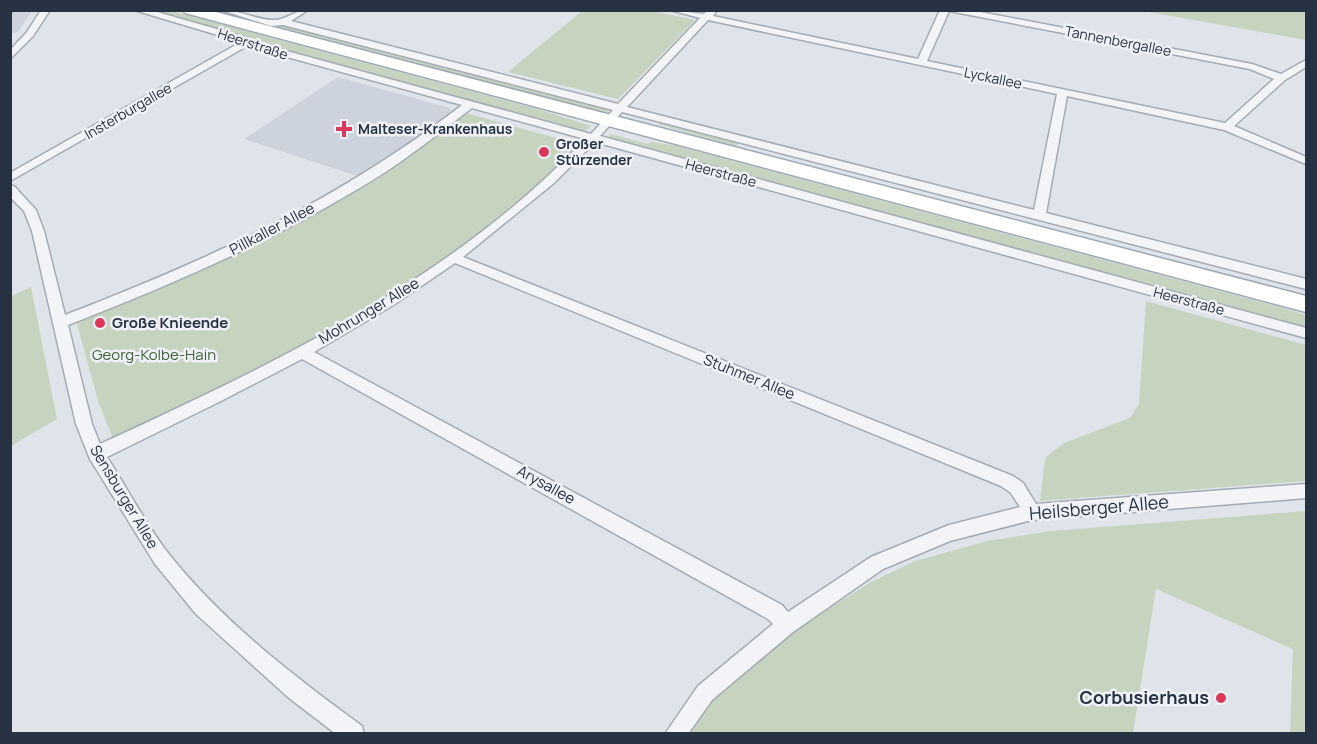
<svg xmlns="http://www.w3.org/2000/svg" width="1317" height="744" font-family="Manrope,sans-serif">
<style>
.built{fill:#ccd3dc}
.green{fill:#c6d4bf}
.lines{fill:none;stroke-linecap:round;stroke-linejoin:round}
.street-casing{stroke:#a4abb4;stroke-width:3}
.primary-casing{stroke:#9da9b6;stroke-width:3}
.street{fill:#f2f4f7;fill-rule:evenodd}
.primary{fill:#fff;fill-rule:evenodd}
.tram{stroke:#778495;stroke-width:1.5}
.poi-dot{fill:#db375a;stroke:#eef2f7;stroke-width:2}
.labels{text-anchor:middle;stroke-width:5;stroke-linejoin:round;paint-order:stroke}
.far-street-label{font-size:14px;fill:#263242;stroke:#eef2f7}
.far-poi-label{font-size:14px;font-weight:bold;fill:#263242;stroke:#eef2f7;text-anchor:start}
.street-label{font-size:15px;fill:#263242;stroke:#eef2f7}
.poi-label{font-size:15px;font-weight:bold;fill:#263242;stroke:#eef2f7;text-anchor:start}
.park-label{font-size:15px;fill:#3d5f32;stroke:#eef2f7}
.near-street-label{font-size:18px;fill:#263242;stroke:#eef2f7}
.near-poi-label{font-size:18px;font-weight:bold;fill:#263242;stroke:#eef2f7;text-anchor:end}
</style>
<rect width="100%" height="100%" fill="#dfe4ea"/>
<!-- built -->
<g class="built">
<path d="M10 11H32L18 32 11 33Z"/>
<path d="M338 77 450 108V111L417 138 357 176 244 139Z"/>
</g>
<!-- green -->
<g class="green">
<path d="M168 10 541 110 591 126 583 133 265 47 250 39 144 11Z"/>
<path d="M211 11 272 25H288L612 109 605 113Z"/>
<path d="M582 11H652L695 20 618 99 508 72Z"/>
<path d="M1143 11H1306V40Z"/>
<path d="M462 112 581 145C523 198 463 249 396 292 307 349 209 393 114 441L98 401 76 320 279 230Z"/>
<path d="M630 113 740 141 736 147 659 124 658 122Z"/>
<path d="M611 134 648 144 651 142 673 145 1283 308 1306 315V330L606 140Z"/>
<path d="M31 287 57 419 11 446V296Z"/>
<path d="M1146 301 1306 345V481L1040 501 1045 458 1064 443 1130 418 1139 404Z"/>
<path d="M1306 511V733H1290L1293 649 1156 589 1133 733 688 734 710 702 801 626 871 582 915 561 987 541 1051 531Z"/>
</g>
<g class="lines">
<!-- street casing -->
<g class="street-casing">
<g id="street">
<path d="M41 10H50L33 36 10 59V50L27 32Z"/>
<path d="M134 10H150L248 38 250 41 591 134 613 110 283 25 271 26 221 10C239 10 255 19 272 20 285 21 295 10 308 10L291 21 618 104 700 18 670 10 704 14 708 10H717L713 16 918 59 940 10H970L1252 64 1281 74 1306 60V67L1285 80 1234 126 1306 157V164L1224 130 1067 96 1046 213 1306 279V289L622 112 600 136 1306 328V338L595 142 554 183 463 257 1013 476 1023 483 1036 504 1306 484V498L1032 520 950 541 883 569 793 632 712 700 688 734H665L698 686 773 624 768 619 302 359 221 401 107 457C127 488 145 523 168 553 222 621 292 675 362 726L364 734H336L289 698 196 614 155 564 90 459 76 424 32 231 24 211 10 197V186H14L36 210 44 231 65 315C210 259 338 201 462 105L247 46 10 181V173L241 42ZM949 11 1250 69 1274 79 1225 123 927 61ZM708 20 1057 94 1034 210 627 107ZM472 108 585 139C454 279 272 365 100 444L92 424 68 325C178 282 287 235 387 171 417 151 444 129 472 108ZM455 263 1001 486 1011 493 1020 507 949 525 871 557 788 612 782 605 314 352 395 304Z"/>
</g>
</g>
<!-- primary casing -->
<g class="primary-casing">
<path id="primary" d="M183 10H208L1306 296V312L185 13Z"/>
</g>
<!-- street -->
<use href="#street" class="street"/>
<!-- primary -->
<use href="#primary" class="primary"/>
<!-- tram -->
<path class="tram" d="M10 15 13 10"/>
</g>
<!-- markers -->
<g class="poi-dot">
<path d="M341 120h6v6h6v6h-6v6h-6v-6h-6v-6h6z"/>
<circle cx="544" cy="152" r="6"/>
<circle cx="100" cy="323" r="6"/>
<circle cx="1221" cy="698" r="6"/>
</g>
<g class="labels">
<!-- far-street labels -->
<g class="far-street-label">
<text transform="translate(1118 41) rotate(11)" y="5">Tannenbergallee</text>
<text transform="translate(253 44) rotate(18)" y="5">Heerstraße</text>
<text transform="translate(993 78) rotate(12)" y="5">Lyckallee</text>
<text transform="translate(128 111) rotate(-30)" y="5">Insterburgallee</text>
<text transform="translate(721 173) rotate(15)" y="5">Heerstraße</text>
<text transform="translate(1189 301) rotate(15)" y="5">Heerstraße</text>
</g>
<!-- far-poi labels -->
<g class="far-poi-label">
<text x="358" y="134">Malteser-Krankenhaus</text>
<text x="556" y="149">Großer<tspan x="556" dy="16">Stürzender</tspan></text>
</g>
<!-- street labels -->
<g class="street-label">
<text transform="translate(272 229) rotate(-28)" y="5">Pillkaller Allee</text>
<text transform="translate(369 311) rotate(-31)" y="5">Mohrunger Allee</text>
<text transform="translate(749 377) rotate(22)" y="5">Stuhmer Allee</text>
<text transform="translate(546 485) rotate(29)" y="5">Arysallee</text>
<text transform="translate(124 497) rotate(59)" y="5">Sensburger Allee</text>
</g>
<!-- poi labels -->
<g class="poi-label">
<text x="112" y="328">Große Knieende</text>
</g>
<!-- park labels -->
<g class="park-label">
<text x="154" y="360">Georg-Kolbe-Hain</text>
</g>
<!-- near-street labels -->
<g class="near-street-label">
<text transform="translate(1099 508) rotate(-5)" y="6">Heilsberger Allee</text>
</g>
<!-- near-poi labels -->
<g class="near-poi-label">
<text x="1209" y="704">Corbusierhaus</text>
</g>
</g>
<!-- border -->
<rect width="1317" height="744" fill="none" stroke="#263242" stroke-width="24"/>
</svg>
